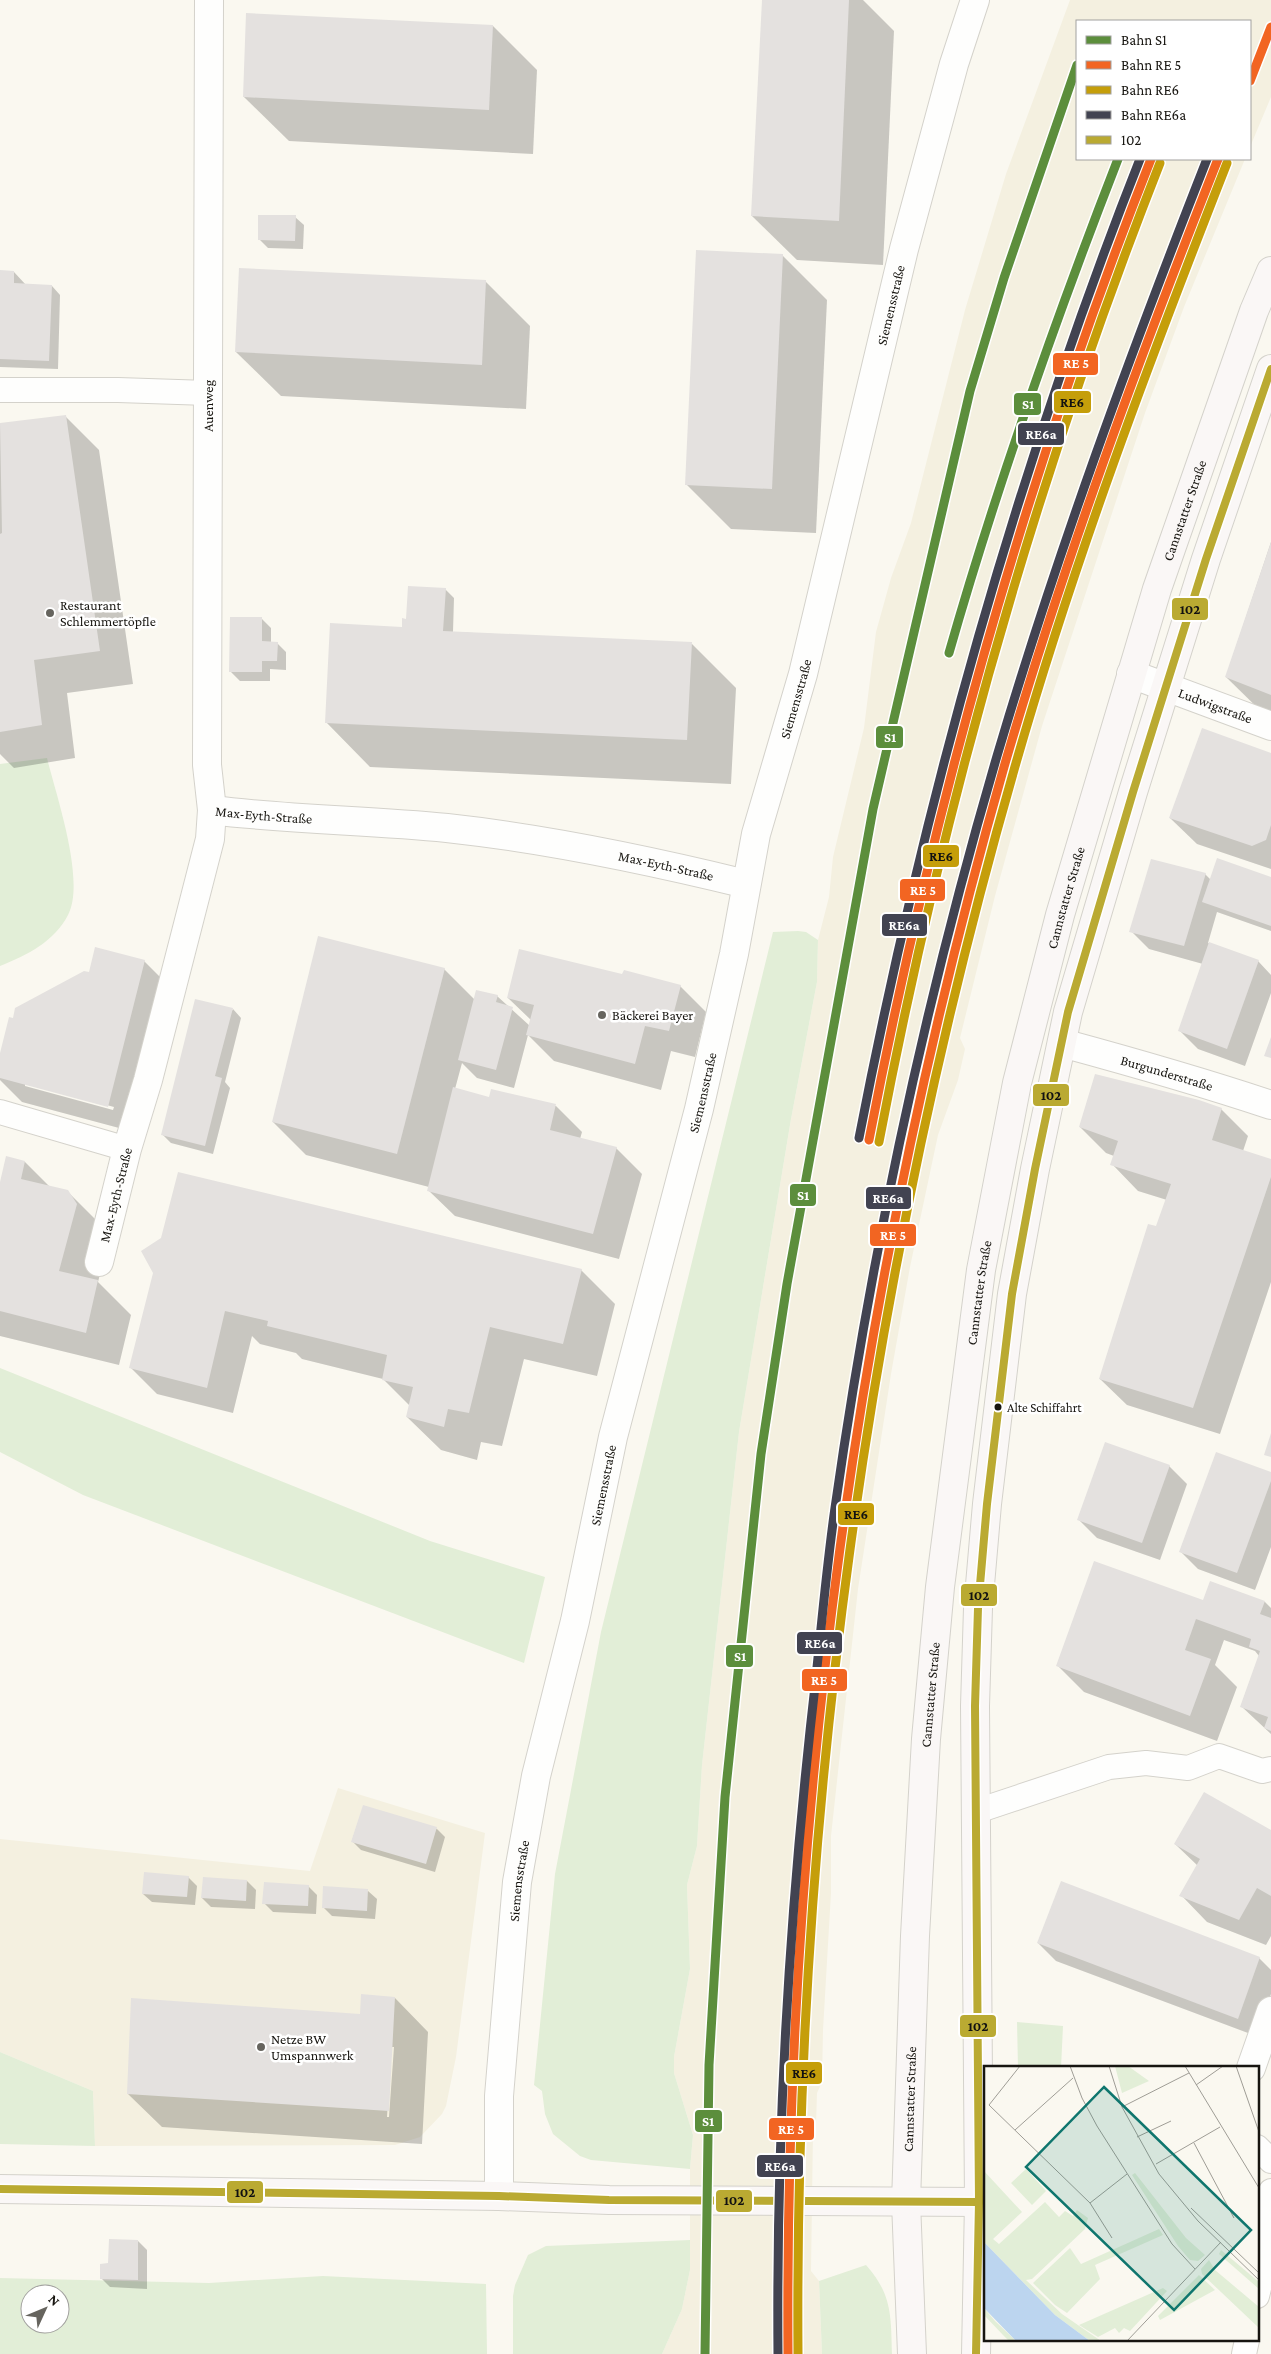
<svg xmlns="http://www.w3.org/2000/svg" width="1271" height="2354" font-family="'Crimson Pro',serif">
<style>
.built{fill:#f4f0e0}
.green{fill:#e2eed7;fill-rule:evenodd}
.shadow{fill:#0003;fill-rule:evenodd}
.building{fill:#e4e1df}
.lines{fill:none;stroke-linecap:round;stroke-linejoin:round}
.service-casing{stroke:#d4d2cb;stroke-width:26}
.minor-casing{stroke:#d4d2cb;stroke-width:30}
.secondary-casing{stroke:#d4d2cb;stroke-width:30}
.service{stroke:#fefefd;stroke-width:24}
.minor{stroke:#fefefd;stroke-width:28}
.secondary{stroke:#faf7f6;stroke-width:28}
.bus-1-casing{stroke:#fff;stroke-width:11}
.bus-1{stroke:#baaa32;stroke-width:8}
.rail-1-casing{stroke:#fff;stroke-width:12}
.rail-2-casing{stroke:#fff;stroke-width:12}
.rail-3-casing{stroke:#fff;stroke-width:12}
.rail-4-casing{stroke:#fff;stroke-width:12}
.rail-1{stroke:#5c8e3c;stroke-width:9}
.rail-2{stroke:#f26522;stroke-width:9}
.rail-3{stroke:#c59e0a;stroke-width:9}
.rail-4{stroke:#424351;stroke-width:9}
.poi-dot{fill:#66645e;stroke:#fff;stroke-width:2}
.bus-dot{fill:#171510;stroke:#fff;stroke-width:2}
.labels{text-anchor:middle;stroke-width:5;stroke-linejoin:round;paint-order:stroke}
.bus-label{font-size:13px;fill:#171510;stroke:#fff;text-anchor:start}
.street-label{font-size:14px;fill:#171510;stroke:#fff}
.poi-label{font-size:14px;fill:#171510;stroke:#fff;text-anchor:start}
.inset-road{fill:none;stroke:#9f9d96;stroke-width:1}
.view{fill:#0f766e;fill-opacity:0.15;stroke:#0f766e;stroke-width:2.5}
.inset-edge{fill:none;stroke:#171510;stroke-width:2.5}
.line-badge{stroke:#fff;stroke-width:2}
.badge-label{font-size:14px;text-anchor:middle;font-weight:bold;fill:#fff}
.pale-badge-label{font-size:14px;text-anchor:middle;font-weight:bold;fill:#111}
</style>
<rect width="100%" height="100%" fill="#faf8f0"/>
<!-- built -->
<g class="built">
<path d="M1070 0H1271V97L1250 147V21H1077V159H1245L1184 307 1145 413 1042 726 995 896 960 1038 965 1049 958 1080 938 1135 910 1267 891 1374 858 1589 831 1836V1893L823 2030 822 2082 817 2093 816 2125 813 2132 811 2271 819 2281 822 2354H662L682 2309 690 2270V2169L693 2135 674 2073V2057L690 1969 687 1885 697 1846 702 1765 739 1432 791 1119 817 982 818 940 829 897 833 857 864 728 876 632 891 578 911 523 965 310 1006 174Z"/>
<path d="M338 1788 485 1833 456 2057 446 2106 442 2114 420 2137 395 2145 95 2146 93 2091 0 2052V1839L310 1871Z"/>
</g>
<!-- green -->
<g class="green">
<path d="M47 758C56 795 86 881 68 915 54 942 27 955 0 966V764Z"/>
<path d="M798 931 806 932 818 940 817 982 791 1119 739 1432 702 1765 697 1846 687 1885 690 1969 674 2057V2073L693 2135 690 2169 591 2160 580 2156 553 2134 545 2114 542 2091 534 2085 555 1874 601 1632 773 932Z"/>
<path d="M0 1368 430 1541 545 1577 524 1663 83 1495 0 1452Z"/>
<path d="M1017 2022 1063 2026 1061 2068H1018Z"/>
<path d="M0 2052 93 2091 95 2146 0 2144Z"/>
<path d="M690 2240V2270L682 2309 662 2354H513V2296L515 2285 528 2255 546 2246Z"/>
<path d="M866 2265C892 2294 891 2316 892 2354H822L819 2281Z"/>
<path d="M323 2276 486 2284 487 2354H0V2278L209 2283ZM30 2294H60V2324H30Z"/>
</g>
<!-- shadow -->
<g class="shadow">
<path d="M763 0H863L894 31 883 265 797 260 752 216Z"/>
<path d="M493 26 537 70 533 154 289 141 244 97Z"/>
<path d="M295 217 304 225 303 249 268 248 259 239Z"/>
<path d="M782 255 827 300 816 533 731 529 686 484Z"/>
<path d="M0 271 14 272 26 285 52 286 60 295 58 369 0 367Z"/>
<path d="M485 281 530 326 526 409 281 396 236 352Z"/>
<path d="M66 417 99 450 133 684 67 693 75 758 14 768 0 754V424Z"/>
<path d="M1271 542V721L1226 677Z"/>
<path d="M445 589 454 598 453 632 692 644 736 688 731 784 370 767 326 722 408 620Z"/>
<path d="M262 619 271 628V642L277 643 286 652V670L270 669V681H240L231 672Z"/>
<path d="M1271 754V869L1197 844 1170 818Z"/>
<path d="M1205 874 1211 880 1271 878V931L1217 912 1208 943 1258 961 1271 975V993L1245 1066 1198 1049 1180 1031 1203 964 1149 949 1131 931Z"/>
<path d="M144 961 170 987 134 1132 22 1102 0 1080V1058L14 1019 90 973ZM25 1083 114 1107 113 1110 25 1086Z"/>
<path d="M444 969 475 1000 497 996 530 1026 531 1020 508 998 623 976 680 986 706 1012 695 1057 671 1051 661 1090 554 1061 528 1035 514 1088 477 1078 462 1063 455 1089 490 1098 556 1106 582 1132 580 1139 616 1148 642 1174 619 1259 455 1216 428 1190 429 1187 306 1155 273 1122Z"/>
<path d="M233 1009 241 1018 225 1082 230 1088 213 1154 171 1143 162 1134Z"/>
<path d="M1221 1109 1248 1136 1243 1151 1271 1160V1282L1220 1434 1127 1405 1100 1379 1167 1200 1138 1191 1112 1164 1114 1156 1106 1153 1080 1127Z"/>
<path d="M7 1158 25 1162 50 1187 67 1191 101 1225 109 1238 98 1282 131 1315 119 1365 0 1336V1187Z"/>
<path d="M581 1270 615 1304 597 1376 524 1359 502 1446 481 1442 477 1460 441 1450 407 1417 410 1406 383 1379 302 1359 296 1353 260 1344 252 1336 233 1413 157 1394 131 1368 154 1272Z"/>
<path d="M1169 1466 1187 1484 1160 1560 1097 1538 1079 1520Z"/>
<path d="M1271 1474V1547L1255 1590 1198 1569 1180 1551Z"/>
<path d="M1211 1582 1265 1602 1271 1608V1734L1241 1706 1259 1656 1255 1651 1224 1640 1215 1665 1237 1687 1217 1741 1084 1692 1058 1666 1203 1602Z"/>
<path d="M364 1806 437 1829 445 1837 435 1872 361 1850 352 1841Z"/>
<path d="M1271 1831V1936L1266 1945 1207 1922 1181 1895 1198 1866 1175 1844Z"/>
<path d="M188 1877 197 1886 195 1905 152 1902 143 1894Z"/>
<path d="M247 1881 256 1890 255 1909 211 1907 202 1898Z"/>
<path d="M308 1886 317 1895 316 1914 273 1912 264 1903Z"/>
<path d="M368 1891 377 1899 375 1919 332 1916 323 1907Z"/>
<path d="M1038 1943 1259 1958 1271 1970V1994L1256 2036 1056 1961Z"/>
<path d="M395 1998 428 2032 422 2144 162 2127 128 2094 361 2016ZM391 2047H394L389 2117H387Z"/>
<path d="M138 2241 147 2250V2289L110 2287 101 2278 110 2265Z"/>
</g>
<!-- building -->
<g class="building">
<path d="M762 0H849L839 221 751 216Z"/>
<path d="M246 13 493 25 489 110 243 97Z"/>
<path d="M258 215H296L295 241 258 240Z"/>
<path d="M696 250 783 254 772 489 685 485Z"/>
<path d="M239 268 486 280 482 365 235 352Z"/>
<path d="M0 270 14 271V283L52 285 49 361 0 359Z"/>
<path d="M66 415 100 651 34 660 42 725 0 732V534L2 533 0 423Z"/>
<path d="M1271 542V695L1225 677Z"/>
<path d="M408 586 446 588 443 631 692 642 687 740 325 723 330 623 402 627V618L406 619Z"/>
<path d="M230 617H262V641L278 642 277 661H262V672H229Z"/>
<path d="M1202 728 1271 753V825L1266 840 1252 846 1169 818Z"/>
<path d="M1217 858 1271 877V926L1202 902Z"/>
<path d="M1151 859 1206 873 1184 946 1129 932Z"/>
<path d="M318 936 445 968 397 1154 272 1122Z"/>
<path d="M1209 942 1259 960 1227 1049 1178 1031Z"/>
<path d="M95 947 145 960 108 1107 0 1078V1053L9 1017 13 1018 15 1008 84 971 89 972Z"/>
<path d="M519 949 622 974 624 970 681 985 669 1031 645 1026 635 1064 526 1035 534 1005 507 998Z"/>
<path d="M476 990 498 995 496 1002 513 1007 496 1070 458 1060Z"/>
<path d="M195 999 233 1008 215 1076 222 1078 205 1146 161 1135Z"/>
<path d="M1271 1037V1058L1264 1056Z"/>
<path d="M1095 1074 1199 1100 1222 1108 1212 1140 1271 1159V1177L1193 1408 1099 1379 1148 1224 1156 1226 1171 1184 1110 1165 1118 1141 1079 1127Z"/>
<path d="M453 1087 489 1097 491 1089 556 1104 550 1130 617 1147 593 1234 427 1191Z"/>
<path d="M6 1156 25 1161 21 1179 68 1190 77 1204 59 1271 98 1280 86 1333 0 1311V1182Z"/>
<path d="M178 1172 582 1269 563 1344 490 1327 469 1413 448 1409 444 1427 406 1417 413 1387 382 1380 387 1355 267 1326 268 1321 225 1311 207 1388 129 1368 153 1273 141 1251 161 1238Z"/>
<path d="M1271 1433V1457L1264 1455Z"/>
<path d="M1105 1442 1170 1465 1142 1543 1077 1520Z"/>
<path d="M1216 1452 1271 1472V1481L1237 1573 1179 1552Z"/>
<path d="M1094 1561 1203 1600 1210 1581 1265 1601 1260 1614 1271 1618V1731L1264 1728 1268 1717 1240 1707 1260 1651 1249 1647 1251 1639 1196 1619 1185 1650 1211 1659 1190 1716 1056 1666Z"/>
<path d="M1204 1792 1271 1830V1896L1257 1888 1239 1920 1179 1896 1200 1859 1174 1844Z"/>
<path d="M363 1805 437 1827 426 1864 351 1842Z"/>
<path d="M144 1872 189 1876 187 1897 142 1894Z"/>
<path d="M203 1877 247 1880 246 1901 201 1898Z"/>
<path d="M1061 1881 1260 1957 1238 2019 1037 1943Z"/>
<path d="M264 1882 309 1885 308 1906 262 1904Z"/>
<path d="M323 1886 368 1889 367 1911 322 1908Z"/>
<path d="M361 1994 395 1997 389 2111 127 2094 131 1998 360 2014Z"/>
<path d="M109 2239 138 2240V2280L100 2279V2264L108 2263Z"/>
</g>
<g class="lines">
<!-- service casing -->
<g class="service-casing">
<g id="service">
<path d="M0 390H118L208 393"/>
<path d="M0 1112 127 1149"/>
<path d="M974 1812 1109 1767 1146 1763 1188 1768 1219 1756 1262 1771 1271 1769"/>
<path d="M1257 2147 1271 2161"/>
<path d="M1257 2296 1265 2264 1260 2243 1261 2236 1271 2191"/>
<path d="M1244 2354 1247 2340"/>
</g>
</g>
<!-- minor casing -->
<g class="minor-casing">
<g id="minor">
<path id="s1" d="M1131 674 1271 726"/>
<path id="s2" d="M212 810C290 820 369 820 447 828 548 839 648 860 746 884"/>
<path id="s3" d="M1062 1043C1132 1062 1202 1082 1271 1105"/>
<path id="s4" d="M99 1262 127 1149 148 1080 210 839 212 810 207 765 209 0"/>
<path d="M1251 2068 1271 2011"/>
<path id="s5" d="M499 2196V2096L517 1882 536 1776 575 1621 613 1437 699 1109 734 954 756 834 803 674 904 249 954 64 975 0"/>
</g>
</g>
<!-- secondary casing -->
<g class="secondary-casing">
<g id="secondary">
<path d="M0 2189 499 2196 609 2200 979 2202"/>
<path id="s6" d="M912 2354 906 2202 915 1936 926 1739 940 1587 981 1270 1017 1083 1060 915 1157 589 1254 311 1271 271"/>
<path d="M976 2354 979 2202 975 1706 978 1608 987 1504 1012 1294 1035 1169 1068 1012 1133 792 1206 559 1271 369"/>
</g>
</g>
<!-- service -->
<use href="#service" class="service"/>
<!-- minor -->
<use href="#minor" class="minor"/>
<!-- secondary -->
<use href="#secondary" class="secondary"/>
<!-- bus-1 casing -->
<g class="bus-1-casing">
<g id="bus-1">
<path d="M0 2189 499 2196 609 2200 979 2202"/>
<path d="M976 2354 979 2202 975 1706 978 1608 987 1504 1012 1294 1035 1169 1068 1012 1133 792 1206 559 1271 369"/>
</g>
</g>
<!-- bus-1 -->
<use href="#bus-1" class="bus-1"/>
<!-- rail-1 casing -->
<g class="rail-1-casing">
<g id="rail-1">
<path d="M949 653C997 485 1055 321 1118 159"/>
<path d="M705 2354 709 2065 725 1797 761 1454 787 1284 873 809 970 391 1004 278 1077 65"/>
</g>
</g>
<!-- rail-2 casing -->
<g class="rail-2-casing">
<g id="rail-2">
<path d="M1250 81 1271 27"/>
<path d="M869 1140C934 803 1025 478 1151 159"/>
<path d="M788 2354C784 1819 857 1282 1004 767 1064 561 1139 359 1218 159"/>
</g>
</g>
<!-- rail-3 casing -->
<g class="rail-3-casing">
<g id="rail-3">
<path d="M879 1142C943 806 1035 481 1160 163"/>
<path d="M798 2354C794 1820 867 1283 1014 770 1073 563 1149 362 1227 163"/>
</g>
</g>
<!-- rail-4 casing -->
<g class="rail-4-casing">
<g id="rail-4">
<path d="M859 1138C924 803 1015 476 1140 159"/>
<path d="M778 2354C776 2127 790 1902 816 1677 822 1620 827 1564 835 1508 871 1254 925 1002 997 756 1057 553 1130 355 1207 159"/>
</g>
</g>
<!-- rail-1 -->
<use href="#rail-1" class="rail-1"/>
<!-- rail-2 -->
<use href="#rail-2" class="rail-2"/>
<!-- rail-3 -->
<use href="#rail-3" class="rail-3"/>
<!-- rail-4 -->
<use href="#rail-4" class="rail-4"/>
</g>
<!-- markers -->
<g class="poi-dot">
<circle cx="50" cy="613" r="5"/>
<circle cx="602" cy="1015" r="5"/>
<circle cx="261" cy="2047" r="5"/>
</g>
<circle class="bus-dot" cx="998" cy="1407" r="4.5"/>
<g class="labels">
<!-- bus labels -->
<g class="bus-label">
<text x="1007" y="1412">Alte Schiffahrt</text>
</g>
<!-- street labels -->
<g class="street-label">
<text dy="5" stroke="none"><textPath href="#s5" startOffset="1936">Siemensstraße</textPath></text>
<text dy="5" stroke="none"><textPath href="#s4" startOffset="871">Auenweg</textPath></text>
<text dy="5" stroke="none"><textPath href="#s6" startOffset="1875">Cannstatter Straße</textPath></text>
<text dy="5" stroke="none"><textPath href="#s5" startOffset="1531">Siemensstraße</textPath></text>
<text dy="5" stroke="none"><textPath href="#s1" startOffset="90">Ludwigstraße</textPath></text>
<text dy="5" stroke="none"><textPath href="#s2" startOffset="52">Max-Eyth-Straße</textPath></text>
<text dy="5" stroke="none"><textPath href="#s2" startOffset="458">Max-Eyth-Straße</textPath></text>
<text dy="5" stroke="none"><textPath href="#s6" startOffset="1470">Cannstatter Straße</textPath></text>
<text dy="5" stroke="none"><textPath href="#s3" startOffset="109">Burgunderstraße</textPath></text>
<text dy="5" stroke="none"><textPath href="#s5" startOffset="1126">Siemensstraße</textPath></text>
<text dy="5" stroke="none"><textPath href="#s4" startOffset="69">Max-Eyth-Straße</textPath></text>
<text dy="5" stroke="none"><textPath href="#s6" startOffset="1065">Cannstatter Straße</textPath></text>
<text dy="5" stroke="none"><textPath href="#s5" startOffset="721">Siemensstraße</textPath></text>
<text dy="5" stroke="none"><textPath href="#s6" startOffset="660">Cannstatter Straße</textPath></text>
<text dy="5" stroke="none"><textPath href="#s5" startOffset="316">Siemensstraße</textPath></text>
<text dy="5" stroke="none"><textPath href="#s6" startOffset="255">Cannstatter Straße</textPath></text>
</g>
<!-- poi labels -->
<g class="poi-label">
<text x="60" y="610">Restaurant<tspan x="60" dy="16">Schlemmertöpfle</tspan></text>
<text x="612" y="1020">Bäckerei Bayer</text>
<text x="271" y="2044">Netze BW<tspan x="271" dy="16">Umspannwerk</tspan></text>
</g>
</g>
<!-- overview -->
<g transform="translate(984 2066)">
<rect width="275" height="275" fill="#faf8f0"/>
<path d="M131 0H144L165 15 138 27ZM42 103 62 125 48 139 27 117ZM0 105 38 146 9 173 15 178 61 136 75 151 81 145 89 150 93 144 104 152 101 163 48 213 42 214 78 248 117 275H106L71 249 0 176ZM151 107 202 172 221 189 214 195 206 194 194 180 148 109ZM175 163 179 169 111 199 116 213 83 247 71 239 49 217 86 182 97 198ZM237 184 275 216V223L235 188ZM225 194 231 204 275 241V262L218 208 217 203ZM215 209 231 224 176 254 174 250ZM179 222 183 225 146 265 140 262 135 267 131 262 114 271 95 259ZM0 242 11 255 32 275H25L19 269 0 249Z" fill="#e2eed7"/>
<path d="M0 176 71 249 106 275H32L0 242Z" fill="#bcd5ef"/>
<path class="inset-road" d="M36 0 5 39 106 137 128 172M86 0 98 32 113 60 188 178 211 203M125 0 138 41 175 108 214 155 275 214M201 0 275 122M252 0 275 66M212 19 239 0M138 41 205 7M31 64 89 12M153 71 187 55M210 77 250 152M172 98 236 61M106 137 143 108M207 142 275 207M143 275 237 176"/>
<path class="view" d="M120 21 267 164 190 244 42 101Z"/>
<rect width="275" height="275" class="inset-edge"/>
</g>
<g class="line-badge">
<rect x="1052" y="352" width="47" height="24" rx="5" fill="#f26522"/>
<rect x="1053" y="390" width="39" height="24" rx="5" fill="#c59e0a"/>
<rect x="1013" y="392" width="29" height="24" rx="5" fill="#5c8e3c"/>
<rect x="1017" y="422" width="48" height="24" rx="5" fill="#424351"/>
<rect x="1171" y="597" width="38" height="24" rx="5" fill="#baaa32"/>
<rect x="875" y="725" width="29" height="24" rx="5" fill="#5c8e3c"/>
<rect x="922" y="844" width="38" height="24" rx="5" fill="#c59e0a"/>
<rect x="899" y="878" width="47" height="24" rx="5" fill="#f26522"/>
<rect x="881" y="913" width="47" height="24" rx="5" fill="#424351"/>
<rect x="1032" y="1083" width="38" height="24" rx="5" fill="#baaa32"/>
<rect x="789" y="1183" width="28" height="24" rx="5" fill="#5c8e3c"/>
<rect x="865" y="1186" width="47" height="24" rx="5" fill="#424351"/>
<rect x="869" y="1223" width="48" height="24" rx="5" fill="#f26522"/>
<rect x="837" y="1502" width="38" height="24" rx="5" fill="#c59e0a"/>
<rect x="960" y="1583" width="38" height="24" rx="5" fill="#baaa32"/>
<rect x="796" y="1631" width="47" height="24" rx="5" fill="#424351"/>
<rect x="725" y="1644" width="29" height="24" rx="5" fill="#5c8e3c"/>
<rect x="801" y="1668" width="47" height="24" rx="5" fill="#f26522"/>
<rect x="959" y="2014" width="38" height="24" rx="5" fill="#baaa32"/>
<rect x="785" y="2061" width="38" height="24" rx="5" fill="#c59e0a"/>
<rect x="694" y="2109" width="29" height="24" rx="5" fill="#5c8e3c"/>
<rect x="768" y="2117" width="47" height="24" rx="5" fill="#f26522"/>
<rect x="756" y="2154" width="48" height="24" rx="5" fill="#424351"/>
<rect x="226" y="2180" width="38" height="24" rx="5" fill="#baaa32"/>
<rect x="715" y="2189" width="38" height="24" rx="5" fill="#baaa32"/>
</g>
<g class="badge-label">
<text x="1076" y="368">RE 5</text>
<text x="1028" y="409">S1</text>
<text x="1041" y="439">RE6a</text>
<text x="890" y="742">S1</text>
<text x="923" y="895">RE 5</text>
<text x="904" y="930">RE6a</text>
<text x="803" y="1200">S1</text>
<text x="888" y="1203">RE6a</text>
<text x="893" y="1240">RE 5</text>
<text x="820" y="1648">RE6a</text>
<text x="740" y="1661">S1</text>
<text x="824" y="1685">RE 5</text>
<text x="708" y="2126">S1</text>
<text x="791" y="2134">RE 5</text>
<text x="780" y="2171">RE6a</text>
</g>
<g class="pale-badge-label">
<text x="1072" y="407">RE6</text>
<text x="1190" y="614">102</text>
<text x="941" y="861">RE6</text>
<text x="1051" y="1100">102</text>
<text x="856" y="1519">RE6</text>
<text x="979" y="1600">102</text>
<text x="978" y="2031">102</text>
<text x="804" y="2078">RE6</text>
<text x="245" y="2197">102</text>
<text x="734" y="2205">102</text>
</g>
<!-- legend -->
<rect x="1076" y="20" width="175" height="140" fill="#ffffff" stroke="#a2a19f"/>
<rect x="1086" y="36" width="25" height="8" fill="#5c8e3c" stroke="#a2a19f"/>
<text x="1121" y="45" font-size="15" fill="#171510">Bahn S1</text>
<rect x="1086" y="61" width="25" height="8" fill="#f26522" stroke="#a2a19f"/>
<text x="1121" y="70" font-size="15" fill="#171510">Bahn RE 5</text>
<rect x="1086" y="86" width="25" height="8" fill="#c59e0a" stroke="#a2a19f"/>
<text x="1121" y="95" font-size="15" fill="#171510">Bahn RE6</text>
<rect x="1086" y="111" width="25" height="8" fill="#424351" stroke="#a2a19f"/>
<text x="1121" y="120" font-size="15" fill="#171510">Bahn RE6a</text>
<rect x="1086" y="136" width="25" height="8" fill="#baaa32" stroke="#a2a19f"/>
<text x="1121" y="145" font-size="15" fill="#171510">102</text>
<!-- north arrow -->
<g transform="translate(45 2309) rotate(46)"><circle r="24" fill="#ffffff" stroke="#a2a19f"/>
<path d="M0-4L9 19L0 12L-9 19Z" fill="#66645e"/>
<text y="-8" font-size="14" font-weight="bold" text-anchor="middle" fill="#171510">N</text>
</g>
</svg>
